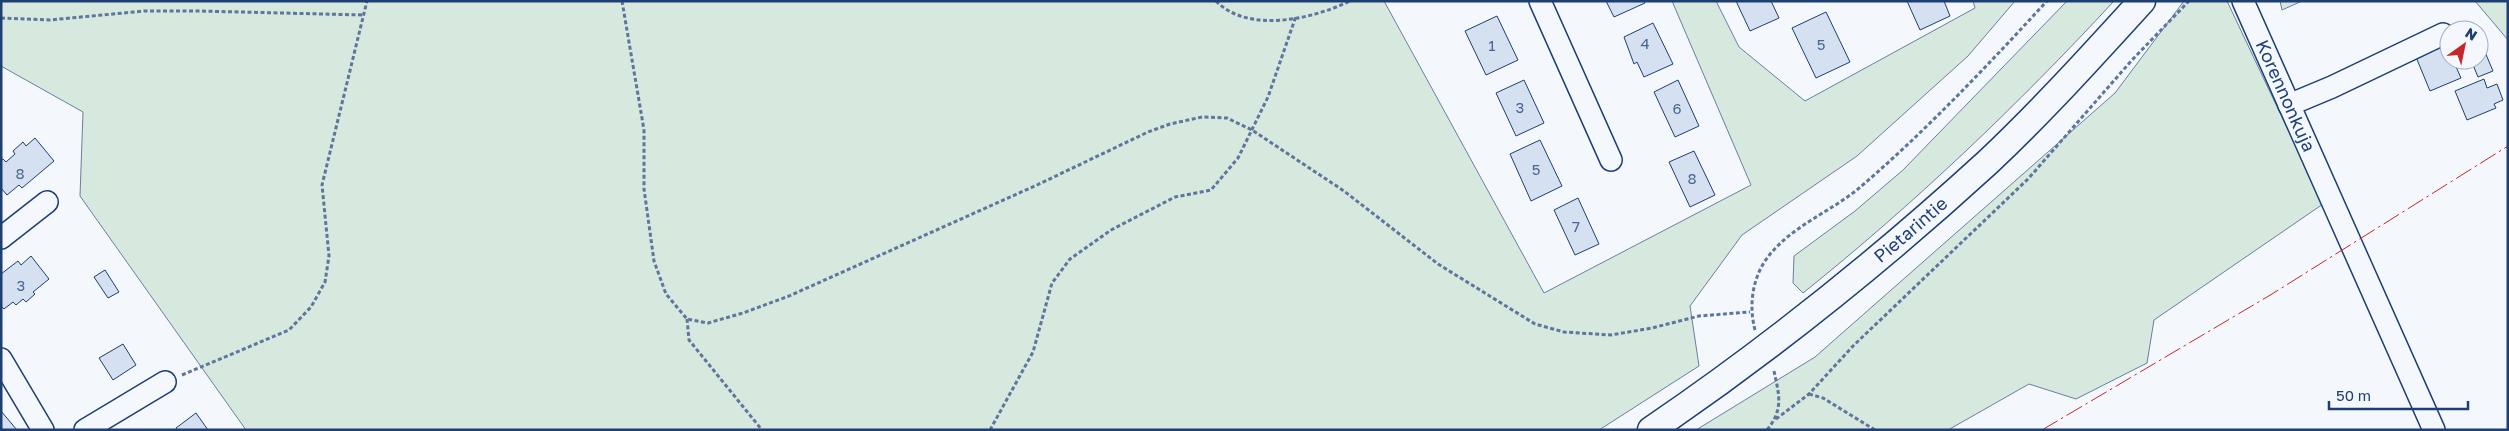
<svg xmlns="http://www.w3.org/2000/svg" width="2509" height="431" font-family="'Golos Text',sans-serif">
<style>
.green{fill:#d7e8df;stroke:#687fa3}
.building{fill:#d5e0f0;stroke:#1d3f73}
.lines{fill:none;stroke-linecap:round;stroke-linejoin:round}
.minor-casing{stroke:#1d3f73;stroke-width:24}
.major-casing{stroke:#1d3f73;stroke-width:29}
.path{stroke:#5e769c;stroke-width:3;stroke-dasharray:4 2.5;stroke-linecap:butt}
.minor{stroke:#f4f7fb;stroke-width:21}
.major{stroke:#f4f7fb;stroke-width:26}
.power{stroke:#c62828;stroke-width:1;stroke-dasharray:18 4 2.5 4;stroke-linecap:butt}
.labels{text-anchor:middle;stroke-width:4;stroke-linejoin:round;paint-order:stroke}
.number-label{font-size:15px;fill:#4b6792}
.street-label{font-size:18px;fill:#1d3f73;stroke:#f4f7fb}
</style>
<rect width="100%" height="100%" fill="#f4f7fb"/>
<!-- green -->
<g class="green">
<path d="M1 1H1384L1544 293 1751 185 1672 1H1716L1739 47 1805 101 1975 8 1973 1H2015L1968 56 1857 156 1742 235 1690 306 1699 366 1599 430H246L80 196 83 112 1 66Z"/>
<path d="M2067 1H2114C2017 106 1914 204 1803 293L1793 283 1794 256 1855 211 1903 170Z"/>
<path d="M2184 1H2227L2323 204 2154 320 2147 363 2076 399 2029 384 1948 430H1696L1815 357 2115 93Z"/>
<path d="M2280 1H2302L2282 10Z"/>
<path d="M2475 1H2508V40Z"/>
</g>
<!-- building -->
<g class="building">
<path d="M1606 1H1644L1645 3 1614 17Z"/>
<path d="M1736 1H1771L1779 18 1750 31Z"/>
<path d="M1907 1H1944L1950 16 1920 30Z"/>
<path d="M1826 12 1850 62 1816 78 1792 28Z"/>
<path d="M1497 16 1518 60 1486 75 1465 31Z"/>
<path d="M1653 23 1673 64 1644 77 1637 62 1634 64 1624 37Z"/>
<path d="M2479 38 2493 71 2478 77 2471 60H2479Z"/>
<path d="M2441 47 2445 56 2449 55V60H2453L2461 78 2430 91 2416 57Z"/>
<path d="M2484 79 2487 88 2497 84 2503 100 2494 104 2496 108 2467 120 2455 91Z"/>
<path d="M1524 80 1544 123 1516 136 1496 93Z"/>
<path d="M1678 80 1699 126 1675 137 1654 92Z"/>
<path d="M35 138 54 161 22 188 19 185 7 195 1 188V160L3 159 6 162 15 154 13 151 23 142 26 146Z"/>
<path d="M1540 140 1562 186 1531 201 1510 154Z"/>
<path d="M1694 151 1715 195 1690 207 1669 162Z"/>
<path d="M1578 198 1599 244 1575 255 1554 210Z"/>
<path d="M31 256 49 279 33 292 35 294 26 302 23 299 16 305 13 302 4 309 1 306V274L18 261 21 265Z"/>
<path d="M105 270 119 292 108 298 94 277Z"/>
<path d="M123 344 136 365 113 380 99 358Z"/>
<path d="M1 411 17 430H1Z"/>
<path d="M196 413 208 430H177L176 428Z"/>
</g>
<g class="lines">
<!-- minor casing -->
<g class="minor-casing">
<g id="minor">
<path d="M1540 1 1611 160"/>
<path id="s1" d="M2243 1 2434 430"/>
<path d="M2289 105 2332 87 2443 34"/>
<path d="M1 238 47 202"/>
<path d="M1 359 43 430"/>
<path d="M85 430 165 382"/>
</g>
</g>
<!-- major casing -->
<g class="major-casing">
<g id="major">
<path id="s2" d="M1651 430C1770 349 1882 259 1988 162 2042 111 2092 56 2142 1"/>
</g>
</g>
<!-- path -->
<g class="path">
<path d="M622 1 644 130V189L654 261 666 294 687 319 708 323 743 313 789 296 1037 185 1148 132 1170 124 1202 117 1227 118 1252 130 1344 191 1438 264 1535 324 1564 332 1611 335 1652 328 1699 316 1750 312"/>
<path d="M1216 1C1248 34 1313 19 1350 1"/>
<path d="M1 18 50 20 144 11H199L364 15"/>
<path d="M687 319 689 340 762 430"/>
<path d="M1755 330C1748 303 1753 273 1772 252 1795 225 1831 211 1858 189 1925 132 1987 66 2047 1"/>
<path d="M182 375 289 330 311 307 325 282 329 256 322 185 367 1"/>
<path d="M1809 394 1823 398 1875 430"/>
<path d="M1776 419 1809 394 1853 346 2028 179 2132 60 2189 1"/>
<path d="M990 430 1033 352 1052 283 1070 259 1111 230 1175 197 1211 190 1238 158 1268 97 1296 16"/>
<path d="M1767 430C1784 409 1779 395 1774 371"/>
</g>
<!-- minor -->
<use href="#minor" class="minor"/>
<!-- major -->
<use href="#major" class="major"/>
<!-- power -->
<path class="power" d="M2042 430 2272 294 2508 146"/>
</g>
<g class="labels">
<!-- number labels -->
<g class="number-label">
<text x="1645" y="49">4</text>
<text x="1821" y="50">5</text>
<text x="1492" y="51">1</text>
<text x="1520" y="113">3</text>
<text x="1677" y="114">6</text>
<text x="1536" y="175">5</text>
<text x="20" y="179">8</text>
<text x="1692" y="184">8</text>
<text x="1576" y="232">7</text>
<text x="21" y="291">3</text>
</g>
<!-- street labels -->
<g class="street-label">
<text dy="6" stroke="none"><textPath href="#s1" startOffset="104">Korennonkuja</textPath></text>
<text dy="6" stroke="none"><textPath href="#s2" startOffset="328">Pietarintie</textPath></text>
</g>
</g>
<!-- border -->
<rect width="2509" height="431" fill="none" stroke="#1d3f73" stroke-width="5"/>
<!-- north arrow -->
<g transform="translate(2464 45) rotate(33)"><circle r="24" fill="#f4f7fb" stroke="#9eadc5"/>
<path d="M0-4L9 19L0 12L-9 19Z" fill="#c62828"/>
<text y="-8" font-size="14" font-weight="bold" text-anchor="middle" fill="#1d3f73">N</text>
</g>
<!-- scale -->
<path d="M2329 401v8h139v-8" fill="none" stroke="#1d3f73" stroke-width="2.5"/>
<text x="2336" y="401" font-size="15" fill="#1d3f73" stroke="#f4f7fb" stroke-width="4" paint-order="stroke">50 m</text>
</svg>
